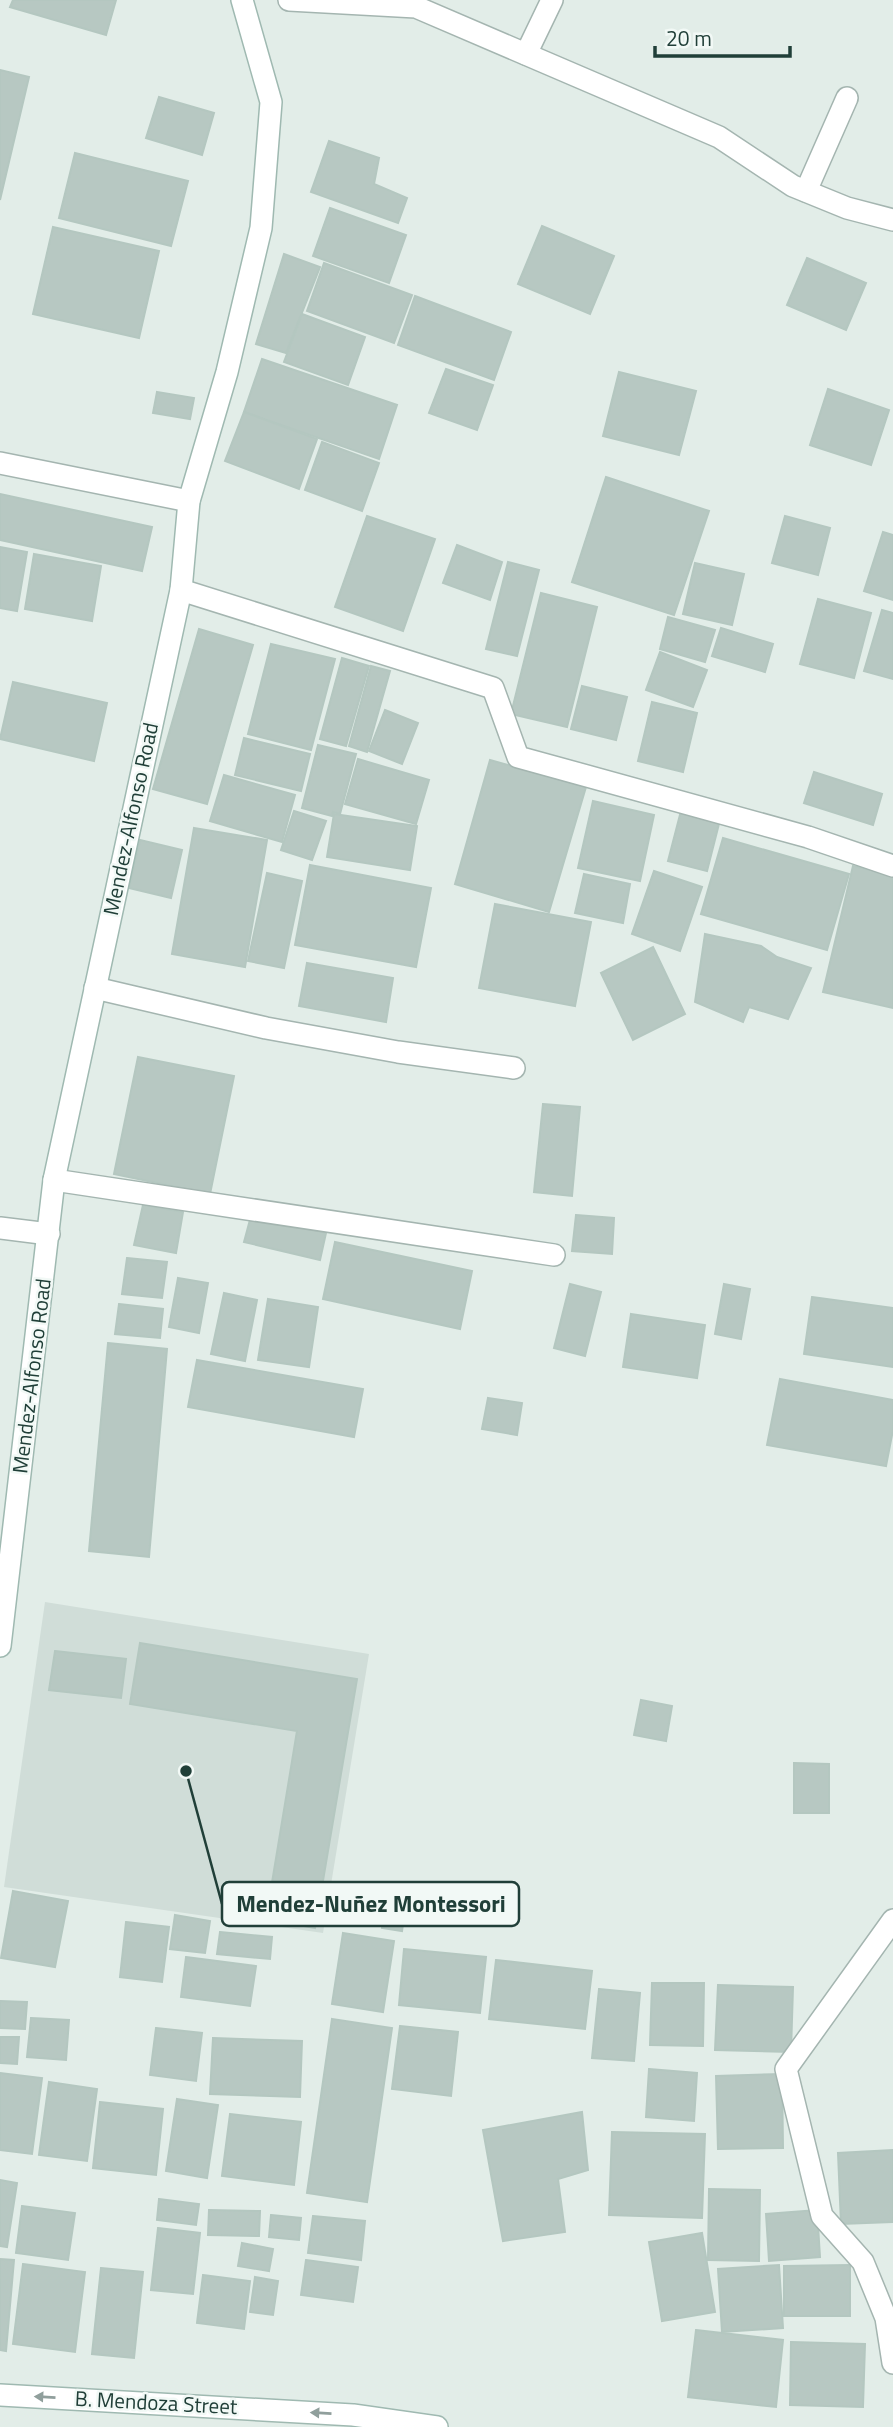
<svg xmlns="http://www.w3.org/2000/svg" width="893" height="2427" font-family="'Titillium Web',sans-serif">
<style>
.built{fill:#d0ddd8}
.building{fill:#b7c8c2;stroke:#b4c7c0;stroke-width:2}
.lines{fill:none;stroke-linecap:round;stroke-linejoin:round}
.service-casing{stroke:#a4b5b0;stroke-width:24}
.minor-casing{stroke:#a4b5b0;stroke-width:24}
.secondary-casing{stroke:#9fb9b1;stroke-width:24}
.service{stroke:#fff;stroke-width:21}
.minor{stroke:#fff;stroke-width:21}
.secondary{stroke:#fff;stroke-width:21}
.oneway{fill:#909f9c}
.labels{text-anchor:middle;stroke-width:5;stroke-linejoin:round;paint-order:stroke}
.street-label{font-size:21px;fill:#203f38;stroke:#f2f9f6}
.leader{fill:none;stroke:#203f38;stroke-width:2.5}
.callout-dot{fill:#203f38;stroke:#f2f9f6;stroke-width:2.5}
.callout{fill:#f2f9f6;stroke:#203f38;stroke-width:2.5}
.callout-label{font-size:23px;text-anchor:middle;font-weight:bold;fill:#203f38}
</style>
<rect width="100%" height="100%" fill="#e2ede8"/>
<!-- built -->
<path class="built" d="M45 1602 369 1654 323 1933 4 1887Z"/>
<!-- building -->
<g class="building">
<path d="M13 0H116L106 35 10 7Z"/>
<path d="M0 70 29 77 0 200Z"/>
<path d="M159 97 214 113 202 155 146 138Z"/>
<path d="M329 141 379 158 374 184 407 198 398 223 311 192Z"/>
<path d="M75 153 188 181 171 246 59 218Z"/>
<path d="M330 208 406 235 389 283 313 256Z"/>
<path d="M542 226 614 256 590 314 518 284Z"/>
<path d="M53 227 159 251 139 338 33 314Z"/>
<path d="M284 254 320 267 286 353 256 344Z"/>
<path d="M807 258 866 283 846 330 787 305Z"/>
<path d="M324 263 412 295 394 343 307 311Z"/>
<path d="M415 296 511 332 494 380 398 345Z"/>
<path d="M302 314 365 337 348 385 284 362Z"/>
<path d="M262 359 397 405 379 459 244 412Z"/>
<path d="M446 369 493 385 477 430 429 413Z"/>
<path d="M619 372 696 391 679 455 603 436Z"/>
<path d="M828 389 889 410 871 465 810 445Z"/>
<path d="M157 392 194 398 190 419 153 413Z"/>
<path d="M244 412 317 439 299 489 225 461Z"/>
<path d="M322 442 379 463 362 511 305 490Z"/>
<path d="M606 477 709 511 674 615 572 582Z"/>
<path d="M0 494 152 527 142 571 0 540Z"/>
<path d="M367 516 435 539 403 631 335 607Z"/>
<path d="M785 516 830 528 818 575 772 563Z"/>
<path d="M883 532 893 535V600L864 591Z"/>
<path d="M457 545 502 562 490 600 443 583Z"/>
<path d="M0 547 27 552 17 611 0 608Z"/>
<path d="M34 554 101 566 92 621 25 609Z"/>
<path d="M508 562 539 570 517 656 486 649Z"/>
<path d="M695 563 744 574 732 625 683 614Z"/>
<path d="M541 593 597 607 567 727 511 714Z"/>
<path d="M818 599 871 613 854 678 800 664Z"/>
<path d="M882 610 893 613V679L864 671Z"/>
<path d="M668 617 715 630 705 662 660 649Z"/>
<path d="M721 628 773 644 765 672 712 656Z"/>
<path d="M199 629 253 645 207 804 153 789Z"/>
<path d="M271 644 335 659 311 750 248 734Z"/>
<path d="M660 652 707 670 693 707 646 690Z"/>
<path d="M342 658 369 666 346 746 320 739Z"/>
<path d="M371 666 390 671 367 752 349 746Z"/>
<path d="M13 682 107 703 94 761 0 739Z"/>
<path d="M582 686 627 697 616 740 571 729Z"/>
<path d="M652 702 697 713 683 772 638 761Z"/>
<path d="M385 710 418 723 402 764 369 751Z"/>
<path d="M244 738 310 754 301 791 235 775Z"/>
<path d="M318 745 356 754 340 814 333 812 332 816 302 808Z"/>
<path d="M358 759 429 780 416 824 345 804Z"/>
<path d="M490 760 586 787 549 912 455 884Z"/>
<path d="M814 772 882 794 873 825 804 803Z"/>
<path d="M224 775 295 795 282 842 210 821Z"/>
<path d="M593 801 654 815 640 881 578 868Z"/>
<path d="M682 807 721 816 707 871 668 861Z"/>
<path d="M294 811 326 821 312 860 281 850Z"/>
<path d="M334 814 417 826 410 870 327 857Z"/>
<path d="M194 828 267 840 245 967 172 954Z"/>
<path d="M723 838 849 874 827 950 701 914Z"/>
<path d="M140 840 182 850 171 898 129 888Z"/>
<path d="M310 865 431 888 416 967 295 945Z"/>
<path d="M853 866 893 875V1008L823 992Z"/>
<path d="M654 871 702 887 680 951 632 934Z"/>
<path d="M267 873 302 881 284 968 248 961Z"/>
<path d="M584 874 630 884 623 923 575 913Z"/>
<path d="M495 904 591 922 575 1006 479 988Z"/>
<path d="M705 934 761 946 777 957 811 968 788 1019 749 1007 743 1022 695 1002Z"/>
<path d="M653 947 685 1014 633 1040 601 973Z"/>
<path d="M307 963 393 978 386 1022 299 1006Z"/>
<path d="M138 1057 234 1076 210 1194 114 1174Z"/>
<path d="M543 1104 580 1107 572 1196 534 1192Z"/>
<path d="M143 1205 183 1212 176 1253 134 1245Z"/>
<path d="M576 1215 614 1218 612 1254 572 1251Z"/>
<path d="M251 1216 326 1233 320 1260 244 1242Z"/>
<path d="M335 1242 472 1271 460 1329 323 1299Z"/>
<path d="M127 1258 167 1262 162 1298 122 1294Z"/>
<path d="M178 1278 208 1283 199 1333 169 1327Z"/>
<path d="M570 1284 601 1292 585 1356 554 1348Z"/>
<path d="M724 1284 750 1289 741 1339 715 1334Z"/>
<path d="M224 1293 257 1300 245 1361 211 1354Z"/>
<path d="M812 1297 893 1308V1367L804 1354Z"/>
<path d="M268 1299 318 1307 309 1367 258 1360Z"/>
<path d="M119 1304 163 1309 160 1338 115 1334Z"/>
<path d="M631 1314 705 1325 697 1378 623 1367Z"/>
<path d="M108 1343 167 1349 149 1557 89 1551Z"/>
<path d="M197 1360 363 1389 354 1437 188 1407Z"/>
<path d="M780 1379 893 1400V1430L886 1466 767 1445Z"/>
<path d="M488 1398 522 1403 517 1435 482 1429Z"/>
<path d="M140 1643 357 1679 315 1928 266 1919 297 1731 130 1704Z"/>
<path d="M55 1651 126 1659 121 1698 49 1690Z"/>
<path d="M641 1700 672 1706 666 1741 634 1735Z"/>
<path d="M794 1763 829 1764V1813H794Z"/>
<path d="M13 1891 68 1901 55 1967 1 1958Z"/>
<path d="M387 1895 407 1899 402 1931 382 1928Z"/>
<path d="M175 1915 210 1921 205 1953 170 1949Z"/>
<path d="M126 1922 169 1927 162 1982 120 1977Z"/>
<path d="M220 1932 272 1937 270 1959 217 1954Z"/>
<path d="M343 1933 394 1941 383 2012 332 2004Z"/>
<path d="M404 1949 486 1957 480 2013 399 2005Z"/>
<path d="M186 1957 256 1966 250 2006 181 1997Z"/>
<path d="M496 1960 592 1971 585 2029 489 2019Z"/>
<path d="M652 1983H704L703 2046 650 2045Z"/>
<path d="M718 1985 793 1987 791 2052 715 2050Z"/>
<path d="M599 1989 640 1993 634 2061 592 2058Z"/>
<path d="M0 2001 27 2002 25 2029 0 2028Z"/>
<path d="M31 2018 69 2020 66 2060 27 2057Z"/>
<path d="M332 2019 392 2028 367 2202 307 2193Z"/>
<path d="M400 2026 458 2032 451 2096 392 2089Z"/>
<path d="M156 2028 202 2033 196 2081 150 2075Z"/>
<path d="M0 2037H19L17 2064 0 2063Z"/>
<path d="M213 2038 302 2041 300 2097 210 2094Z"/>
<path d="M649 2069 697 2073 694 2121 646 2117Z"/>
<path d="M0 2073 42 2078 32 2154 0 2150Z"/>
<path d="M782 2074 783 2148 718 2149 716 2076Z"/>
<path d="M49 2082 97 2089 87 2161 39 2155Z"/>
<path d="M177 2099 218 2105 207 2178 166 2171Z"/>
<path d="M100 2102 163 2109 156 2175 93 2168Z"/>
<path d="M582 2112 588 2170 558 2179 565 2232 503 2241 483 2130Z"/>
<path d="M230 2114 301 2122 294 2185 222 2176Z"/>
<path d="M612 2132 705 2134 702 2218 609 2215Z"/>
<path d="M893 2150V2222L841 2224 838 2153Z"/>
<path d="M0 2180 17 2183 7 2247 0 2246Z"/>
<path d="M709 2189 760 2190 759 2261 708 2260Z"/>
<path d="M159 2199 199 2204 196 2225 157 2220Z"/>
<path d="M22 2206 75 2213 68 2260 16 2253Z"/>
<path d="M209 2210 260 2211 259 2236 208 2235Z"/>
<path d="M817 2210 820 2257 769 2261 766 2214Z"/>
<path d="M271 2215 301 2218 299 2240 269 2237Z"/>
<path d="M313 2216 365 2221 361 2260 308 2253Z"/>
<path d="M158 2228 200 2233 193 2294 151 2290Z"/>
<path d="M702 2233 715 2312 662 2321 649 2242Z"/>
<path d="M242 2243 273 2249 269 2271 238 2266Z"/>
<path d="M0 2259 14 2260 6 2351 0 2350Z"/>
<path d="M306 2260 358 2267 353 2302 301 2295Z"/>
<path d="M23 2264 85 2272 75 2352 13 2344Z"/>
<path d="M779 2265 783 2328 722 2332 718 2269Z"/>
<path d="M850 2265V2316H784V2266Z"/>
<path d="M101 2268 143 2272 134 2358 92 2354Z"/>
<path d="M203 2275 250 2281 244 2329 197 2323Z"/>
<path d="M255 2277 278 2281 273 2315 250 2312Z"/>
<path d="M696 2330 783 2340 776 2407 688 2397Z"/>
<path d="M791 2342 865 2344 863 2407 790 2405Z"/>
</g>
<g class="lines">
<!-- service casing -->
<g class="service-casing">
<g id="service">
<path d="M54 1180 554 1255"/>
<path d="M893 1920 786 2069 822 2216 863 2262 886 2318 893 2363"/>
</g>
</g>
<!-- minor casing -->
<g class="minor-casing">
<g id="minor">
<path d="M289 0 416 7 719 137 793 186 847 208 893 220"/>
<path d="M526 54 552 0"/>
<path d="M806 191 847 98"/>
<path d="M0 463 189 501"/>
<path d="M181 590 493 688 518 757 808 837 893 866"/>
<path d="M95 988 266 1028 398 1052 514 1068"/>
<path d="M0 1228 49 1234"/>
</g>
</g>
<!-- secondary casing -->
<g class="secondary-casing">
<g id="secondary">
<path d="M0 1646 54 1180 181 590 189 501 227 372 261 228 271 102 242 0"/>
<path d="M0 2395 353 2415 437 2427"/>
</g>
</g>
<!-- service -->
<use href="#service" class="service"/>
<!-- minor -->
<use href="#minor" class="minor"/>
<!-- secondary -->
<use href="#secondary" class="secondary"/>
</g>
<!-- one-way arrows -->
<defs><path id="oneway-solid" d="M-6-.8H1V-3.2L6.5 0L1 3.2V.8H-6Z" transform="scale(1.75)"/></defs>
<g class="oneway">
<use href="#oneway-solid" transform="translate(45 2397) rotate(-177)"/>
<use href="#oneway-solid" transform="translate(321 2413) rotate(-177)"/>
</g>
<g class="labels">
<!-- street labels -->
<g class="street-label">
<text transform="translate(131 819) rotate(-78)" y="7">Mendez-Alfonso Road</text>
<text transform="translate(32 1376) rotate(-83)" y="7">Mendez-Alfonso Road</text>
<text transform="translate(156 2403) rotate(3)" y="7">B. Mendoza Street</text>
</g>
</g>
<!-- callouts -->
<path class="leader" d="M186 1771L222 1904"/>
<circle class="callout-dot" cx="186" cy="1771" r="7"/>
<rect class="callout" x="222" y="1882" width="297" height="44" rx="7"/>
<g class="callout-label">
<text x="371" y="1912">Mendez-Nuñez Montessori</text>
</g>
<!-- scale -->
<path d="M655 46v10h135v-10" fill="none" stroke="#203f38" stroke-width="3.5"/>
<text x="666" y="46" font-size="21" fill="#203f38" stroke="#f2f9f6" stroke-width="5" paint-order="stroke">20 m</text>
</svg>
